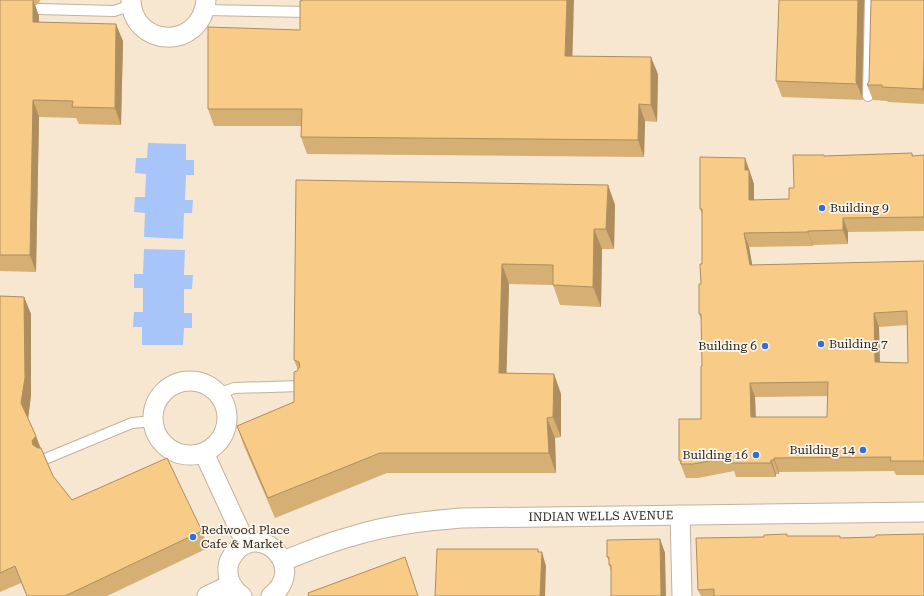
<svg xmlns="http://www.w3.org/2000/svg" width="924" height="596" font-family="'Roboto Serif',serif">
<style>
.water{fill:#a7c5f8}
.lines{fill:none;stroke-linecap:round;stroke-linejoin:round}
.lane-casing{stroke:#c2b29c;stroke-width:12}
.street-casing{stroke:#c2b29c;stroke-width:21}
.lane{stroke:#fff;stroke-width:10}
.street{stroke:#fff;stroke-width:19}
.wall{fill:#d5af74;fill-rule:evenodd}
.shaded-wall{fill:#ae8e5e}
.building{fill:#f8cb87;stroke:#ae8e5e;fill-rule:evenodd}
.poi-dot{fill:#316edc;stroke:#fdf6ed;stroke-width:1.5}
.labels{text-anchor:middle;stroke-width:3.5;stroke-linejoin:round;paint-order:stroke}
.poi-label{font-size:12px;fill:#2b251c;stroke:#fdf6ed;text-anchor:start}
.street-label{font-size:12px;fill:#2b251c;stroke:#fdf6ed}
</style>
<rect width="100%" height="100%" fill="#f8e7d0"/>
<!-- water -->
<g class="water">
<path d="M148 143 186 144V160H194V175H186L185 200H193L192 213H184L183 239 144 237 145 213 134 212 135 197H145L146 174 135 173 136 158H147Z"/>
<path d="M144 249 185 250 184 275H193L192 289H184V313H192V328H184L183 345H142V327H133L134 312H143V288H134V274H143Z"/>
</g>
<g class="lines">
<!-- lane casing -->
<g class="lane-casing">
<g id="lane">
<path d="M39 9 114 11 132 5"/>
<path d="M205 10 307 12"/>
<path d="M868 96 870 0"/>
<path d="M218 394 234 388 301 386"/>
<path d="M45 459 132 423 153 421"/>
</g>
</g>
<!-- street casing -->
<g class="street-casing">
<g id="street">
<path d="M131 0C132 47 201 52 206 0"/>
<circle cx="190" cy="418" r="37"/>
<path d="M204 453 246 544"/>
<path d="M680 515 682 596"/>
<path id="s1" d="M283 561C306 552 329 542 353 536 388 525 425 521 461 518L924 512"/>
<path d="M207 596 230 585"/>
<path d="M242 596C232 589 227 580 228 568 228 561 232 556 236 551 261 523 308 567 271 596"/>
</g>
</g>
<!-- lane -->
<use href="#lane" class="lane"/>
<!-- street -->
<use href="#street" class="street"/>
</g>
<!-- wall -->
<g class="wall">
<path d="M0 0H40L39 3 35 5 39 16V22L123 41 121 125 79 124 76 118 39 117 36 272 0 271Z"/>
<path d="M779 0H864L862 96 863 100 782 97 776 81Z"/>
<path d="M924 0V104L888 102 887 101 873 100 867 85Z"/>
<path d="M300 30 572 56 658 74 657 122 645 121 644 157 307 154 301 137 302 126H214L208 109Z"/>
<path d="M912 153 913 156 924 155V231L848 232V244L813 245V246L749 247 752 265 924 261V475H896L894 471 779 472V474H776V477H736L734 471 698 478H686L679 460 701 419 702 366V321L699 314 702 264V215L700 209 745 158 754 184V200L789 199 794 188 824 155 825 156ZM907 325 908 363 880 362 879 327ZM828 396 827 417H756L755 397Z"/>
<path d="M608 185 615 205 614 249H602L601 307 560 305 553 285 509 284 506 373 554 374 561 394V437L555 438 556 473H387L275 518 244 446 237 426 294 402 298 370 294 360Z"/>
<path d="M0 296 24 297 31 314V395L28 418 53 476 72 500 202 531 208 548 107 596H27L21 583 0 592Z"/>
<path d="M788 536 841 538 875 537 924 596H701L698 590 764 537Z"/>
<path d="M660 539 665 553 611 571 609 565V561L607 557Z"/>
</g>
<!-- shaded-wall -->
<g class="shaded-wall">
<path d="M33 0 39 16V39L33 22Z"/>
<path d="M567 0H574L572 73 565 56Z"/>
<path d="M858 0H864L862 96 863 100 856 81Z"/>
<path d="M116 24 123 41 121 125 115 108Z"/>
<path d="M651 57 658 74 657 122 651 105Z"/>
<path d="M924 57V92L923 89Z"/>
<path d="M33 100 39 117 36 272 30 255Z"/>
<path d="M639 104 645 121 644 157 638 140Z"/>
<path d="M745 158 754 184V214L749 200 745 170Z"/>
<path d="M608 185 615 205 614 249 606 229Z"/>
<path d="M843 218 848 232V244L843 230Z"/>
<path d="M594 229 602 249 601 307 593 287Z"/>
<path d="M808 231 813 245V246L808 232Z"/>
<path d="M744 233 749 247 755 279 750 265Z"/>
<path d="M502 264 509 284 506 393 499 373Z"/>
<path d="M24 297 31 314V395L28 420 21 403Z"/>
<path d="M874 313 879 327 880 376 875 362Z"/>
<path d="M554 374 561 394V437L553 417Z"/>
<path d="M750 383 755 397 756 431 751 417Z"/>
<path d="M547 418 555 438 556 473 549 453Z"/>
<path d="M36 436 42 453 33 445 32 441Z"/>
<path d="M774 458 779 472V474L774 460Z"/>
<path d="M771 460 776 474V477L771 463Z"/>
<path d="M660 539 665 553 666 596H661Z"/>
<path d="M538 549 541 558 542 552 546 566 545 596H540Z"/>
</g>
<!-- building -->
<g class="building">
<path d="M0 0H33V22L116 24 115 108 72 107 73 101 33 100 30 255H0Z"/>
<path d="M303 0H567L565 56 651 57V105L639 104 638 140 301 137 302 109H208V27L300 30V1Z"/>
<path d="M779 0H858L856 81 857 84 776 81Z"/>
<path d="M871 0H924V57L923 89 882 87V85H867L869 81Z"/>
<path d="M912 153V156L924 155V217L843 218V230L808 231V232L744 233 750 265 924 261V461H890L891 457 774 458V460H771V463H731V457L693 464H681V460H679V419H701V366H702L701 314H699V284H701L700 264H702V209H700V157L745 158V170H749V200L789 199V188H794L793 155H824V156ZM907 311 908 363 875 362 874 313ZM828 382 827 417H751L750 383Z"/>
<path d="M296 180 608 185 606 229H594L593 287 553 285V265L502 264 499 373 554 374 553 417 547 418 549 453H380L268 498 237 426 294 402V372L297 371 300 366 299 362 294 360Z"/>
<path d="M0 296 24 297 25 378 21 403 36 436 32 441 33 445 38 448H41L53 476 72 500 167 458 202 531 65 596H27L15 566 0 573Z"/>
<path d="M787 534V536H840V538L875 537 876 535 924 534V596H714V589L698 590 696 538 764 537V535Z"/>
<path d="M660 539 661 596H611V565H609V557H607V540Z"/>
<path d="M437 549H538V552H542L540 596H435Z"/>
<path d="M405 557 418 596H309L308 593Z"/>
</g>
<!-- markers -->
<g class="poi-dot">
<circle cx="822" cy="208" r="4"/>
<circle cx="821" cy="344" r="4"/>
<circle cx="765" cy="346" r="4"/>
<circle cx="863" cy="450" r="4"/>
<circle cx="756" cy="455" r="4"/>
<circle cx="193" cy="537" r="4"/>
</g>
<g class="labels">
<!-- poi labels -->
<g class="poi-label">
<text x="830" y="212">Building 9</text>
<text x="829" y="348">Building 7</text>
<text x="757" y="350" text-anchor="end">Building 6</text>
<text x="855" y="454" text-anchor="end">Building 14</text>
<text x="748" y="459" text-anchor="end">Building 16</text>
<text x="201" y="534">Redwood Place<tspan x="201" dy="14">Cafe &amp; Market</tspan></text>
</g>
<!-- street labels -->
<g class="street-label">
<text dy="4" stroke="none"><textPath href="#s1" startOffset="324">INDIAN WELLS AVENUE</textPath></text>
</g>
</g>
</svg>
